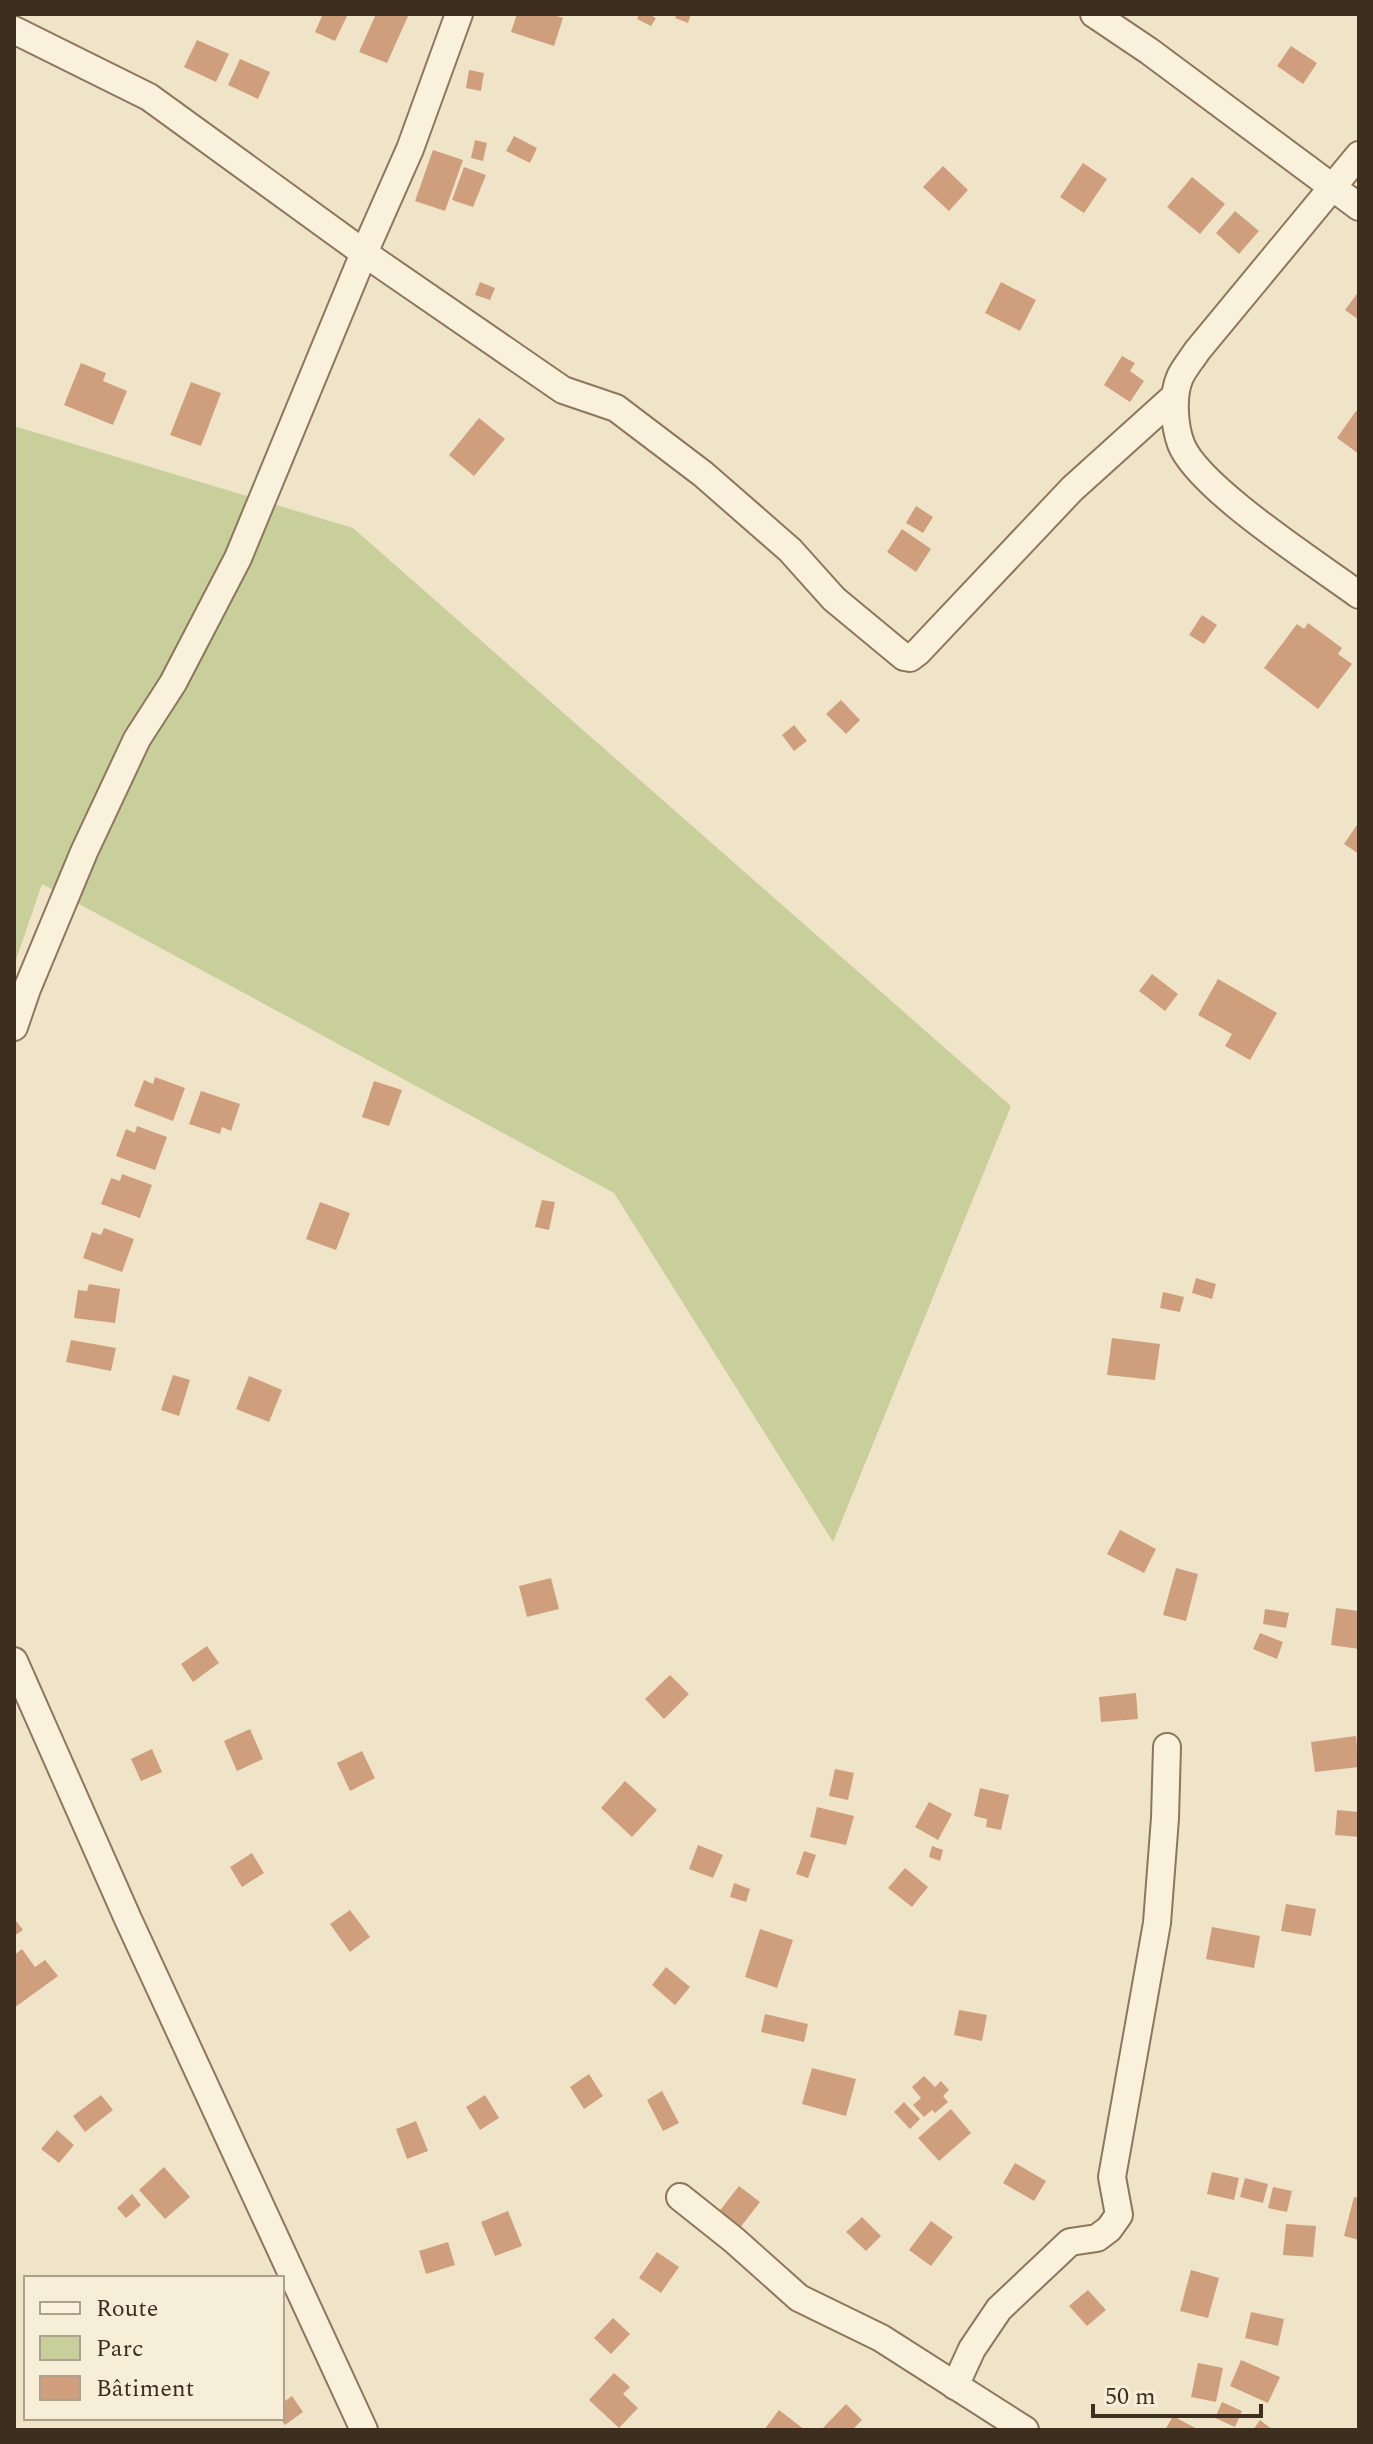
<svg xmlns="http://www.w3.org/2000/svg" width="1373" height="2444" font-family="Spectral,serif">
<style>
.green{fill:#c9cf9b}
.building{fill:#cf9f7d}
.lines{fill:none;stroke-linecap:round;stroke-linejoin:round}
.minor-casing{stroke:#8d765c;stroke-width:30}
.minor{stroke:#faf1dc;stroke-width:26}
</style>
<rect width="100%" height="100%" fill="#f0e4c8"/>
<!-- green -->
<path class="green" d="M14 426 353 528 1011 1106 833 1542 614 1193 42 884 14 966Z"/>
<!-- building -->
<g class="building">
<path d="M323 14H348L335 41 315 32Z"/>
<path d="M376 14H409L387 63 359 52Z"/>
<path d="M517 14H551L563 18 554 46 511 32Z"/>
<path d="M639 14H648L656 18 651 26 637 19Z"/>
<path d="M677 14H691L688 23 675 18Z"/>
<path d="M197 40 229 54 216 82 184 67Z"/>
<path d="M1291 46 1317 63 1303 84 1277 66Z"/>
<path d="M240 59 270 72 258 99 228 85Z"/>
<path d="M469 70 484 73 481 91 466 88Z"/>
<path d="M514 136 537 148 530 163 506 151Z"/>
<path d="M475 140 487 143 483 161 471 158Z"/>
<path d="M433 150 463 160 445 211 415 201Z"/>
<path d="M1083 163 1107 179 1084 213 1060 197Z"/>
<path d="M943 166 968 190 949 211 923 187Z"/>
<path d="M464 167 486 175 473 207 452 200Z"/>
<path d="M1192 177 1225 204 1200 234 1167 207Z"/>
<path d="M1235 211 1259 231 1239 254 1216 233Z"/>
<path d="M480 282 495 288 490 300 475 295Z"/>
<path d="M1001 282 1036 300 1020 331 985 313Z"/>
<path d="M1359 291V320L1345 310Z"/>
<path d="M1122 356 1135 363 1130 371 1144 381 1130 402 1104 385Z"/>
<path d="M81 363 106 373 103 381 127 391 113 425 64 405Z"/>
<path d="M191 382 221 393 201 446 170 435Z"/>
<path d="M1356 411 1359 413V454L1337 438Z"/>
<path d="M479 418 505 439 474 476 449 455Z"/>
<path d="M916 506 933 517 923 533 906 523Z"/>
<path d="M902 529 931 549 916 572 887 552Z"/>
<path d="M1202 615 1217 625 1204 644 1189 635Z"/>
<path d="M1308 623 1342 648 1338 654 1352 664 1318 709 1264 668 1297 624 1304 629Z"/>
<path d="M841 700 860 720 846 734 826 714Z"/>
<path d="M794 725 807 741 794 751 782 735Z"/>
<path d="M1359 822V854L1344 844Z"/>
<path d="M1152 974 1178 994 1165 1011 1139 991Z"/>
<path d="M1218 979 1277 1013 1250 1060 1225 1046 1232 1034 1198 1015Z"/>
<path d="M155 1077 185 1088 173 1121 134 1106 144 1080 153 1084Z"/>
<path d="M374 1081 402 1090 389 1126 362 1117Z"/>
<path d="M201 1091 240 1104 231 1131 222 1127 220 1134 189 1124Z"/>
<path d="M137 1126 167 1137 155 1170 116 1156 126 1129 135 1133Z"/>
<path d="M122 1174 152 1185 140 1218 101 1204 111 1178 120 1181Z"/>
<path d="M542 1200 555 1202 549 1230 535 1227Z"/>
<path d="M320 1202 350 1213 336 1250 306 1239Z"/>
<path d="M104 1228 134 1239 122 1272 83 1258 92 1232 101 1235Z"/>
<path d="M1196 1278 1216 1284 1212 1299 1192 1293Z"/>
<path d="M89 1284 120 1289 115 1323 74 1318 78 1290 87 1291Z"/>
<path d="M1163 1292 1184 1297 1180 1312 1160 1308Z"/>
<path d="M1112 1338 1160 1344 1155 1380 1107 1375Z"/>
<path d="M71 1340 116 1348 111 1371 66 1362Z"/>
<path d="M173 1375 190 1380 179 1416 161 1410Z"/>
<path d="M249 1376 282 1390 269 1422 236 1409Z"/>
<path d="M1120 1530 1156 1549 1144 1573 1107 1554Z"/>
<path d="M1176 1568 1198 1574 1186 1621 1163 1615Z"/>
<path d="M551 1578 559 1609 527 1617 519 1586Z"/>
<path d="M1336 1608 1359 1611V1649L1331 1645Z"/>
<path d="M1265 1609 1289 1613 1286 1628 1263 1624Z"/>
<path d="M1260 1633 1283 1642 1277 1659 1253 1649Z"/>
<path d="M207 1646 219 1663 193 1682 181 1664Z"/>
<path d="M670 1675 689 1694 664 1719 645 1699Z"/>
<path d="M1136 1693 1138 1719 1101 1722 1099 1697Z"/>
<path d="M250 1729 263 1759 237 1771 224 1741Z"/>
<path d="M1356 1736 1359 1767 1315 1772 1311 1742Z"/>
<path d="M152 1749 162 1772 141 1781 131 1759Z"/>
<path d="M362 1751 375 1778 350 1791 337 1763Z"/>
<path d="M835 1769 854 1773 848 1800 829 1796Z"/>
<path d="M625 1781 657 1810 632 1837 601 1808Z"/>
<path d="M980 1788 1009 1795 1001 1830 986 1827 987 1819 974 1816Z"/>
<path d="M929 1802 952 1814 938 1840 915 1827Z"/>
<path d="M817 1807 854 1816 846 1845 810 1837Z"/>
<path d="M1337 1810 1359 1812V1837L1335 1835Z"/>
<path d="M698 1845 723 1855 713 1878 689 1869Z"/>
<path d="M932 1846 943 1850 940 1861 929 1857Z"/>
<path d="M804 1851 816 1855 808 1878 796 1874Z"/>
<path d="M252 1853 264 1873 242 1887 230 1867Z"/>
<path d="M905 1868 928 1887 912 1907 888 1888Z"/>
<path d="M734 1883 750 1889 746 1902 730 1897Z"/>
<path d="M1286 1904 1316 1909 1311 1936 1281 1931Z"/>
<path d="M350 1910 370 1937 350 1952 330 1924Z"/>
<path d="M14 1918 23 1930 14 1936Z"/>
<path d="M1212 1927 1260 1936 1254 1968 1206 1959Z"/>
<path d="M760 1929 793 1940 777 1988 745 1977Z"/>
<path d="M22 1949 35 1967 45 1960 58 1976 14 2008V1955Z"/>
<path d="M666 1967 690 1987 675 2005 652 1985Z"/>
<path d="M959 2010 987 2015 982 2041 954 2035Z"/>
<path d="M765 2014 808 2024 804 2042 761 2032Z"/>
<path d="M812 2068 856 2079 846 2116 802 2104Z"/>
<path d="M589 2074 603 2096 584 2109 570 2087Z"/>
<path d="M924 2076 935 2087 941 2081 949 2090 943 2096 948 2102 935 2113 932 2110 924 2117 913 2105 921 2098 912 2087Z"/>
<path d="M662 2091 679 2123 663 2131 647 2100Z"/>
<path d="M101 2095 113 2110 85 2132 73 2116Z"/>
<path d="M485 2095 499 2118 480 2130 466 2107Z"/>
<path d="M904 2102 920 2119 910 2129 894 2112Z"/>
<path d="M951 2109 971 2133 939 2161 918 2138Z"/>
<path d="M416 2121 428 2151 407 2159 396 2129Z"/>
<path d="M57 2130 74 2145 59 2163 41 2149Z"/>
<path d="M1015 2163 1046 2181 1034 2201 1003 2183Z"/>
<path d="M164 2167 190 2197 165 2219 139 2190Z"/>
<path d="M1212 2172 1239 2178 1234 2200 1207 2194Z"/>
<path d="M1245 2178 1268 2184 1263 2203 1240 2197Z"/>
<path d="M739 2186 760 2202 739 2229 718 2213Z"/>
<path d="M1273 2187 1292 2191 1287 2212 1268 2208Z"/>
<path d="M132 2194 141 2205 126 2218 117 2208Z"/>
<path d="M1354 2197 1359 2198V2240L1344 2236Z"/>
<path d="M508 2211 522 2246 495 2256 481 2222Z"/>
<path d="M862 2217 881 2236 866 2251 846 2232Z"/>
<path d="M931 2221 953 2237 931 2266 909 2250Z"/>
<path d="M1286 2224 1316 2226 1313 2257 1283 2255Z"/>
<path d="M448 2242 455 2265 426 2274 419 2251Z"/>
<path d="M657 2252 679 2267 661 2293 639 2278Z"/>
<path d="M1191 2270 1219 2278 1208 2318 1180 2311Z"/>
<path d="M1088 2290 1106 2310 1087 2326 1069 2306Z"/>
<path d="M1251 2312 1284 2319 1278 2346 1245 2338Z"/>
<path d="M613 2318 630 2334 611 2354 594 2338Z"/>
<path d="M1241 2360 1280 2377 1268 2403 1230 2386Z"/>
<path d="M1198 2363 1223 2368 1216 2402 1191 2397Z"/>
<path d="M614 2373 630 2387 623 2394 638 2408 619 2428 589 2400Z"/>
<path d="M292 2396 303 2412 285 2425 280 2418H282V2403Z"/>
<path d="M1222 2402 1242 2411 1235 2427 1215 2418Z"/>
<path d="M846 2404 862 2420 852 2430H821Z"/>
<path d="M779 2410 805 2430H764Z"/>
<path d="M1173 2416 1199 2430H1165Z"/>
<path d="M1260 2420 1273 2430H1253Z"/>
</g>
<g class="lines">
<!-- minor casing -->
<g class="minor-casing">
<g id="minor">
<path d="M1094 14 1149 51 1359 207"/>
<path d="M14 30 149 97 364 253 563 390 616 408 703 474 790 550 834 599 904 657 910 658 918 652 1072 489 1175 396"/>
<path d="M1359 155 1197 351C1192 359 1184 368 1180 377 1172 395 1174 425 1181 444 1198 488 1317 564 1359 595"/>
<path d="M14 1027 27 989 84 852 137 739 173 683 238 558 364 253 410 149 459 14"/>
<path d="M14 1661 128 1919 364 2430"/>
<path d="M680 2197 734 2240 799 2298 881 2338 1025 2430"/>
<path d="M955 2386 972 2349 999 2309 1070 2242 1097 2238 1109 2229 1119 2215 1112 2177 1157 1923 1165 1818 1167 1747"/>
</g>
</g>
<!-- minor -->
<use href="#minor" class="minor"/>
</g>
<!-- border -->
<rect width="1373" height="2444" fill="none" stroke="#3d2e20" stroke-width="32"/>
<!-- legend -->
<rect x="24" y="2276" width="260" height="144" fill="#f7eed8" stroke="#ada18e" stroke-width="2"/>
<rect x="40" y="2302" width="40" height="12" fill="#faf1dc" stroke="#ada18e" stroke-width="2"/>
<text x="96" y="2316" font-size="24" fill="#3d2e20">Route</text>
<rect x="40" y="2336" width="40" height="24" fill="#c9cf9b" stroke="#ada18e" stroke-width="2"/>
<text x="96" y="2356" font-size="24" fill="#3d2e20">Parc</text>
<rect x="40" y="2376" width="40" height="24" fill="#cf9f7d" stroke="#ada18e" stroke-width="2"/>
<text x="96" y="2396" font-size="24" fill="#3d2e20">Bâtiment</text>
<!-- scale -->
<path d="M1093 2404v12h168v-12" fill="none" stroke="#3d2e20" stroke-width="4"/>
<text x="1105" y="2404" font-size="24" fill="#3d2e20" stroke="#f7eed8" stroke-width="6" paint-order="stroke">50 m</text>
</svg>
